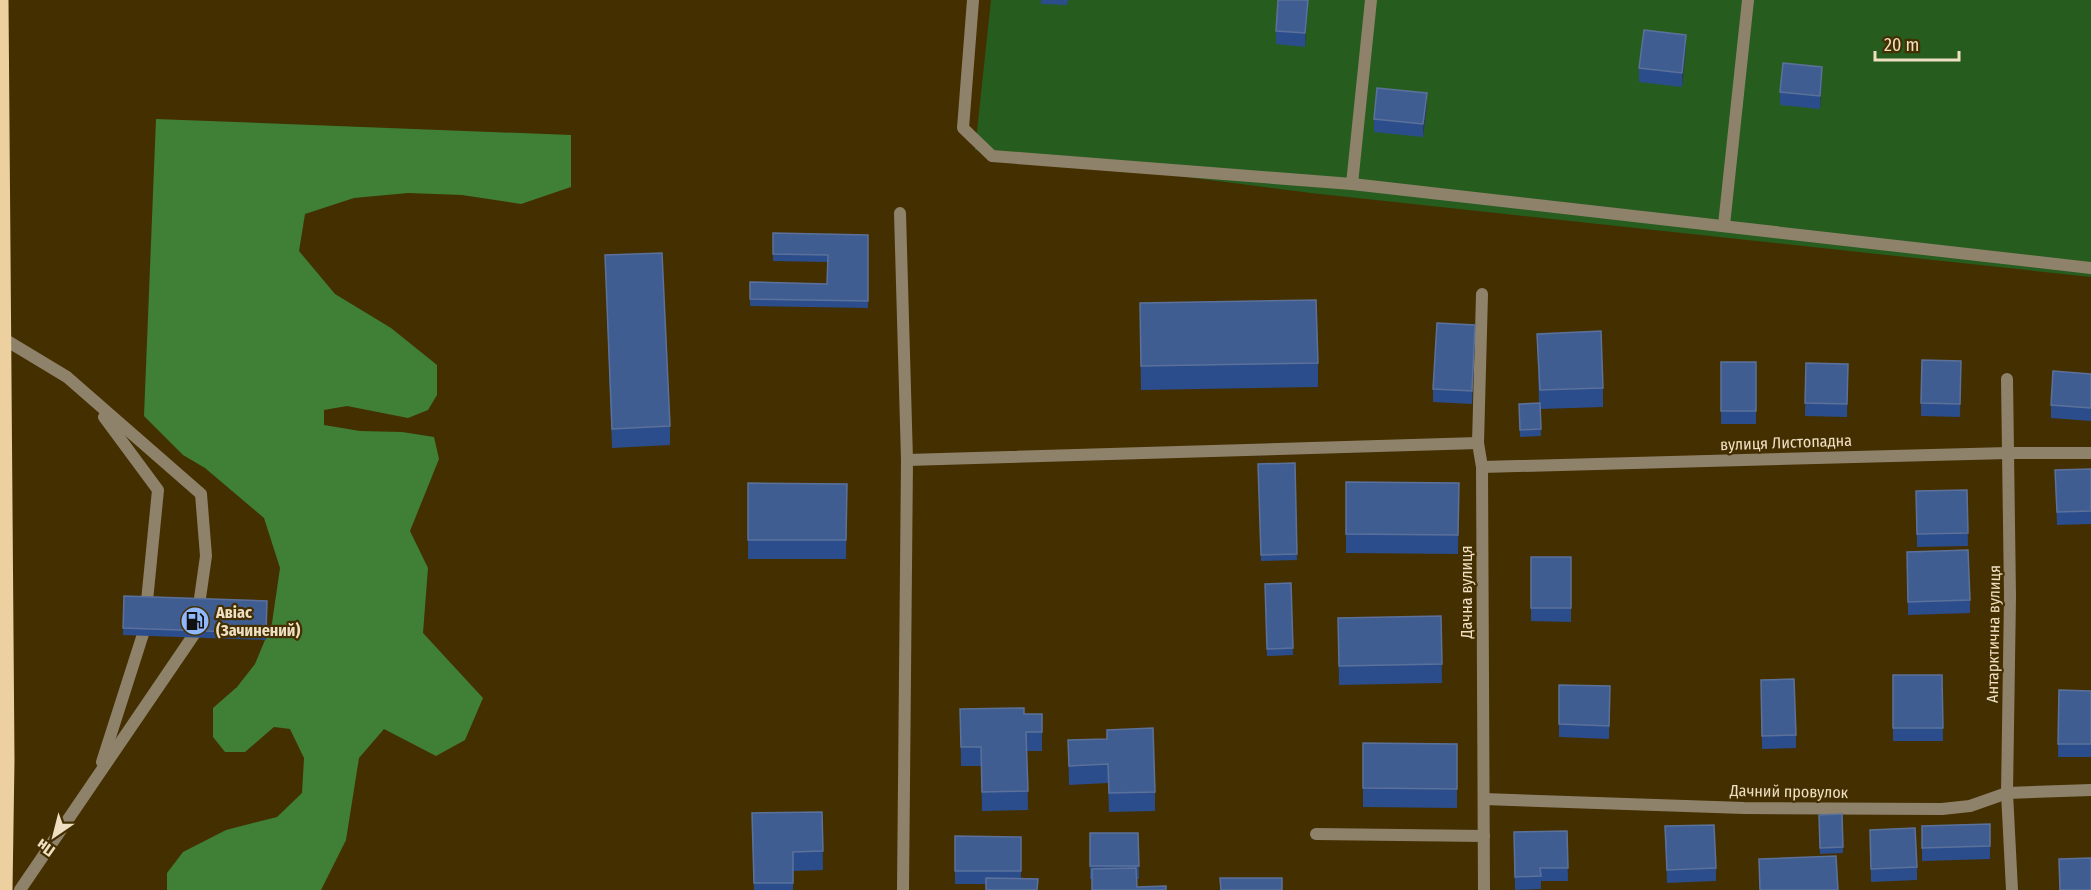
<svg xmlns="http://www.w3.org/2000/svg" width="2091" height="890" font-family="'Fira Sans Condensed',sans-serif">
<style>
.green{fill:#275c1f}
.forest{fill:#3f7f36}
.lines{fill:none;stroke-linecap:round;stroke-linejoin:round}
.lane{stroke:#8f826b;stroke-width:12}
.street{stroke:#8f826b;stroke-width:12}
.primary{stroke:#ecd0a0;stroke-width:15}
.wall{fill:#2b4d8c}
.shaded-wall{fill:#2c3a52}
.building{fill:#405d92;stroke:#5b719a;stroke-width:1.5}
.labels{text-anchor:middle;stroke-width:4.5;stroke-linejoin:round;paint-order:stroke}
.street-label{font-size:16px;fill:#efdfc3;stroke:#442f01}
.poi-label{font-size:16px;font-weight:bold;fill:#efdfc3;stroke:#442f01;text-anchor:start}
</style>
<rect width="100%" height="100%" fill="#442f01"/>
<!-- green -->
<path class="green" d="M991 0H2091V277L1311 193 975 150Z"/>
<!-- forest -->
<path class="forest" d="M156 119 571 135V187L521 204 462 195 408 193 354 198 305 214 299 251 335 294 391 328 437 365V395L428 410 408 418 347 406 324 410V425L360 431 402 432 434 437 439 459 410 531 428 568 423 633 483 698 465 740 436 756 384 729 359 758 346 840 321 890H167V873L183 852 226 830 277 817 302 793 304 758 290 729 274 727 245 752H225L213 737V708L237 687 255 664 272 623 280 568 264 518 205 468 183 455 144 416Z"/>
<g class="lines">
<!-- lane -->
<g class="lane">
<path d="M973 0 963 128 992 156 1352 184 2091 268"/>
<path d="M1352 184 1371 0"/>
<path d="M1724 225 1748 0"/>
<path d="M4 339 67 377 201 494 206 556 195 633 20 890"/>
<path d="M102 762 144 631 158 490 104 417"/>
<path d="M1316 834 1484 836"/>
</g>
<!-- street -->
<g class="street">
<path d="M900 213 907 460 903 890"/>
<path d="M1482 294 1478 443 1482 467 1484 890"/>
<path d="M2007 379 2010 596 2007 793 2012 890"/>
<path d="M907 460 1478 443"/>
<path d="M1482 467 2008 453H2091"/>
<path d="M1484 799 1744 808 1942 809 1970 806 2007 793 2091 790"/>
</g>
<!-- primary -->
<path class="primary" d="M1 0 7 760 5 890"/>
</g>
<!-- wall -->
<g class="wall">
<path d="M1041 0H1068L1067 5 1041 4Z"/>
<path d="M1308 0 1305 47 1276 44V31Z"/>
<path d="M1686 48 1682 87 1639 82V68Z"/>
<path d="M1822 80 1820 109 1780 105V92Z"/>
<path d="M1427 106 1423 137 1374 132V119Z"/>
<path d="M773 233 868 235V308L750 306V282L827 284V262L773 261Z"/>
<path d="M605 255 670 426V445L612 448Z"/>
<path d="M1140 327 1318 363V387L1141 390Z"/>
<path d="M1537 334 1603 388V407L1540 409 1541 436 1520 437 1519 404 1539 403Z"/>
<path d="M1475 338 1472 404 1433 402V389Z"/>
<path d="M1961 361 1960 417 1921 416V403Z"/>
<rect x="1721" y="362" width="35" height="62"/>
<path d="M1806 363 1848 364 1847 417 1805 416Z"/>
<path d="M2091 374V421L2051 418V405Z"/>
<path d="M1295 463 1297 560 1261 561 1258 464Z"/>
<path d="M2091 469V524L2057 525 2055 470Z"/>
<path d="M1346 482 1459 483 1458 554 1346 553Z"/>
<path d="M748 483 847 484 846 559H748Z"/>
<path d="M1967 490 1968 546 1917 547 1916 491Z"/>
<path d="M1907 552 1970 600V613L1908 615Z"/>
<path d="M1531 557H1571V622L1531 621Z"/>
<path d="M1291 583 1293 655 1267 656 1265 584Z"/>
<path d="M124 596 267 601 266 640 123 635Z"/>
<path d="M1441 616 1442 683 1339 685 1338 618Z"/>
<path d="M1893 675H1942L1943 741H1893Z"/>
<path d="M1761 680 1796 735V748L1762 749Z"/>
<path d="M1559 685 1610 686 1609 739 1559 737Z"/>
<path d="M2059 690 2091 691V757H2058Z"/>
<path d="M960 709 1024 714H1042V751H1027L1028 810 982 811 981 766H961Z"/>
<path d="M1068 740 1155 792V811L1109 812 1108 783 1069 785Z"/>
<path d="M1363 743 1457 744V808L1363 807Z"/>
<path d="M822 812 823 870 793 871V890H754L752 813Z"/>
<path d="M1842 814 1843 853 1820 854 1819 815Z"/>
<path d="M1990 824V859L1922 861V826Z"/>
<path d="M1665 826 1716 868V881L1667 883Z"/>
<path d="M1870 830 1917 867V880L1871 882Z"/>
<path d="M1567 831 1568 881H1541V889L1515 890 1514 832Z"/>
<path d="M1090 833H1138L1139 879H1137V887L1092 890V879H1090Z"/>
<path d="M955 836 1021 837V879L986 884H955Z"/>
</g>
<!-- shaded-wall -->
<g class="shaded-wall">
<path d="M1308 0V6L1305 47V33Z"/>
<path d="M1686 35V48L1682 87V73Z"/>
<path d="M1822 67V80L1820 109V96Z"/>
<path d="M1427 93V106L1423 137V124Z"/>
<path d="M1475 325V338L1472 404V391Z"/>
</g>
<!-- building -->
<g class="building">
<path d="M1278 0H1308L1305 33 1276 31Z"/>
<path d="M1644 30 1686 35 1682 73 1639 68Z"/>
<path d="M1783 63 1822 67 1820 96 1780 92Z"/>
<path d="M1377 88 1427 93 1423 124 1374 119Z"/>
<path d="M773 233 868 235V301L750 299V282L827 284 828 255 773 254Z"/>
<path d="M662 253 670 426 612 429 605 255Z"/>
<path d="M1316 300 1318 363 1141 366 1140 303Z"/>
<path d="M1437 323 1475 325 1472 391 1433 389Z"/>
<path d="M1601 331 1603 388 1540 390 1537 334Z"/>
<path d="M1922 360 1961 361 1960 404 1921 403Z"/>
<rect x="1721" y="362" width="35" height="49"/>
<path d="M1806 363 1848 364 1847 404 1805 403Z"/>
<path d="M2053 371 2091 374V408L2051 405Z"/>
<path d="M1540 403 1541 429 1520 430 1519 404Z"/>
<path d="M1295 463 1297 554 1261 555 1258 464Z"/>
<path d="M2091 469V511L2057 512 2055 470Z"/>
<path d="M1346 482 1459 483 1458 535 1346 534Z"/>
<path d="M748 483 847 484 846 540H748Z"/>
<path d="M1967 490 1968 533 1917 534 1916 491Z"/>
<path d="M1968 550 1970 600 1908 602 1907 552Z"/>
<rect x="1531" y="557" width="40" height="51"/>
<path d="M1291 583 1293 648 1267 649 1265 584Z"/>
<path d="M124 596 267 601 266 633 123 628Z"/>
<path d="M1441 616 1442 664 1339 666 1338 618Z"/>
<path d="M1893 675H1942L1943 728H1893Z"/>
<path d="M1794 679 1796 735 1762 736 1761 680Z"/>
<path d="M1559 685 1610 686 1609 726 1559 724Z"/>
<path d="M2059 690 2091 691V744H2058Z"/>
<path d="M1024 708V714H1042V732H1026L1028 791 982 792 981 747H961L960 709Z"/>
<path d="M1153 728 1155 792 1109 793 1108 764 1069 766 1068 740 1107 739V730Z"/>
<path d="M1363 743 1457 744V789L1363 788Z"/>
<path d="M822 812 823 851 793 852V883H754L752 813Z"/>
<path d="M1842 814 1843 847 1820 848 1819 815Z"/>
<path d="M1990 824V846L1922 848V826Z"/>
<path d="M1714 825 1716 868 1667 870 1665 826Z"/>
<path d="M1915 828 1917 867 1871 869 1870 830Z"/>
<path d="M1567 831 1568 868H1540L1541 876 1515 877 1514 832Z"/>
<path d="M1090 833H1138L1139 866H1090Z"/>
<path d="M955 836 1021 837V871H955Z"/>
<path d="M1836 856 1838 890H1760L1759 859Z"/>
<path d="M2091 858V890H2060L2059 859Z"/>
<path d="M1136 868 1137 887 1166 886V890H1092V869Z"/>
<path d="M986 878 1038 879 1037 890H986Z"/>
<path d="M1220 878H1282V890H1221Z"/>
</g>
<!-- icons -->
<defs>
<g id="fuel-disc" transform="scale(1.5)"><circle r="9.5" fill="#90b8fd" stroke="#442f01"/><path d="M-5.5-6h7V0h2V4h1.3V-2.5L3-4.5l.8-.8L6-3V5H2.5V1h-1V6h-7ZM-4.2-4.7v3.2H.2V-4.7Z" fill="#111"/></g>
</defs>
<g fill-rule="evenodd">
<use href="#fuel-disc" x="195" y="621"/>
</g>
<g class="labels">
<!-- street labels -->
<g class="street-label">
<text transform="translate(1786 442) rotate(-2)" y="6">вулиця Листопадна</text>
<text transform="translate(1466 592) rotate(-90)" y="6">Дачна вулиця</text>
<text transform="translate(1993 634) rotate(-89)" y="6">Антарктична вулиця</text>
<text transform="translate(1789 791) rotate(1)" y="6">Дачний провулок</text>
</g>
<!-- poi labels -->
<g class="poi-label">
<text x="216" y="618">Авіас<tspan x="216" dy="18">(Зачинений)</tspan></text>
</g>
</g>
<!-- north arrow -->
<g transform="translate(54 836) rotate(215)" stroke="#442f01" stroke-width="4.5" paint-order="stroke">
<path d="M0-4.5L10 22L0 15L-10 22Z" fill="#efdfc3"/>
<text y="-9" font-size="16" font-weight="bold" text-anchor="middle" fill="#efdfc3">Пн</text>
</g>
<!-- scale -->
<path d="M1875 51v9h84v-9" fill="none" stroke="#efdfc3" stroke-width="3"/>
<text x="1884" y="51" font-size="18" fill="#efdfc3" stroke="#442f01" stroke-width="4.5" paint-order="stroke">20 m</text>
</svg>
